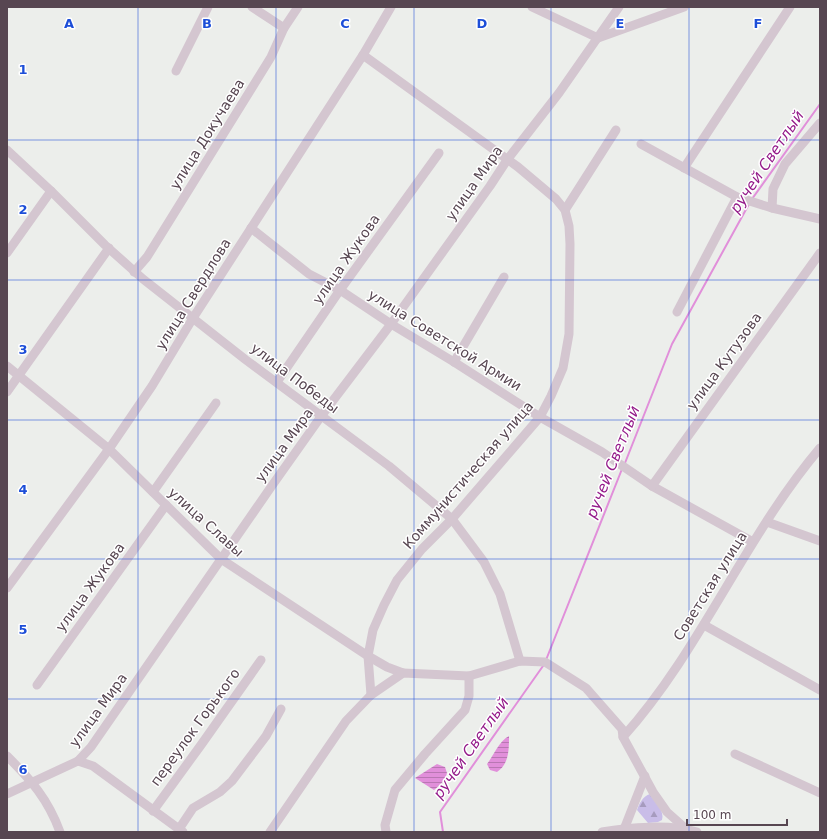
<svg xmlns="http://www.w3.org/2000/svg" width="827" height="839" font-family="'DejaVu Sans',sans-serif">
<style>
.forest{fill:url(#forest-firs)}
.water{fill:url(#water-rules)}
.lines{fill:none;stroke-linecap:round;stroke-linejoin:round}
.stream{stroke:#e18fda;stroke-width:2}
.minor{stroke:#d4c6d0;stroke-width:9}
.grid{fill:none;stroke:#1d4ed8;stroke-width:1;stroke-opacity:0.55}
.labels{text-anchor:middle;stroke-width:3;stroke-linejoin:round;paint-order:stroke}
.street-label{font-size:14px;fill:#574651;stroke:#fff}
.water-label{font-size:15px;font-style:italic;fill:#941b8a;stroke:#fff}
.grid-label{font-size:13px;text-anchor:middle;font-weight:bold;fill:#1d4ed8;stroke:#fff;stroke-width:3;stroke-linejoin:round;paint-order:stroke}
</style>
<defs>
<pattern id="forest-firs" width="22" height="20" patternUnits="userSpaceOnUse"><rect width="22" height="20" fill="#c9bde8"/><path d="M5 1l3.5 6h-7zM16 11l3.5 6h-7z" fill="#a69bbe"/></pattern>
<pattern id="water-rules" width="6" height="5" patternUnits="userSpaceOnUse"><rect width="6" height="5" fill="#e18fda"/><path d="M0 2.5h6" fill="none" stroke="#b977b3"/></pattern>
</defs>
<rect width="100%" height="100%" fill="#eceeeb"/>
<!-- forest -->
<path class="forest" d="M650 794C655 802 665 811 662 820L658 822 648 823 637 810C639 804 643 796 650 794Z"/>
<!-- water -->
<g class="water">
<path d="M509 736C509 750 509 764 497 772L490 770 487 764C494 755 499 741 509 736Z"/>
<path d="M437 764 445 767 447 773C445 781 441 784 434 790L415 778Z"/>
</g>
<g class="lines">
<!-- stream -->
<g class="stream">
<path d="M752 199 820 104"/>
<path d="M625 463 672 344 749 204"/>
<path d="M546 660 622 469"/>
<path d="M443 832 440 812 543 666"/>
</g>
<!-- minor -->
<g class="minor">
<path d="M252 7 284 28"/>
<path d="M532 7 598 38 684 7"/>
<path d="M363 55 518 167 556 199 565 210 569 226 570 244 569 334 563 368 551 396 540 417 452 519 422 549 397 580 384 605 373 630 368 656 371 695"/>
<path d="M176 71 208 7"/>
<path d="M641 144 737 197 772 208 820 219"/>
<path d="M7 150 51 191 105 245 143 279 246 360 389 466 452 519 484 562 500 594 520 661"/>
<path d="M684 168 790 7"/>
<path d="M772 208 773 189 785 164 820 123"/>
<path d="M565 210 616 130"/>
<path d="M251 228 309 274 340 290 391 324 454 362 540 417 602 452 652 486 753 542"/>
<path d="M7 253 51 191"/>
<path d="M134 272 147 257 271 57 284 28 298 7"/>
<path d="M677 312 737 197"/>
<path d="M454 362 504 277"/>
<path d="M7 366 109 449 221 559 368 656 387 667 403 673"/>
<path d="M277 382 340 290 439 153"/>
<path d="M7 392 109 248"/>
<path d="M652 486 820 253"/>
<path d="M153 492 216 403"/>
<path d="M767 522 820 541"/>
<path d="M7 588 109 449 152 386 193 318 363 55 391 7"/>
<path d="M704 625 820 690"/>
<path d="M37 685 166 505"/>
<path d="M623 737C701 650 744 538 820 448"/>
<path d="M735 754 820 793"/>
<path d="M7 756C31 780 48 799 60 832"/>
<path d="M78 761 93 766 183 832"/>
<path d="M7 794 78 761 91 747 271 487 322 415 391 324 490 186 507 160 559 93 619 7"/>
<path d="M153 811 201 745 261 660"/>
<path d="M179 829 193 808 220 792 232 781 266 736 281 709"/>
<path d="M270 832 346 721 371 695 403 673 469 676 520 661 545 662 586 688 622 729 623 737 653 792 667 812 685 828"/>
<path d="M386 832 385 825 395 790 425 754 465 710 469 696V676"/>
<path d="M602 832C629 827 671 824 697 832"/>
<path d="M623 832 645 776"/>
</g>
</g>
<!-- grid -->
<path class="grid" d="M138 7V832M276 7V832M414 7V832M551 7V832M689 7V832M7 140H820M7 280H820M7 420H820M7 559H820M7 699H820"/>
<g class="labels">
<!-- street labels -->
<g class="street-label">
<text transform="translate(207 134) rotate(-58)" y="5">улица Докучаева</text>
<text transform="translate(474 183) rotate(-55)" y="5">улица Мира</text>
<text transform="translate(346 259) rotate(-55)" y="5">улица Жукова</text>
<text transform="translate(193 294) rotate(-58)" y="5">улица Свердлова</text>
<text transform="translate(445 340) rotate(32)" y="5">улица Советской Армии</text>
<text transform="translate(724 361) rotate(-54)" y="5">улица Кутузова</text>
<text transform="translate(295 378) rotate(37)" y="5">улица Победы</text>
<text transform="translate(284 445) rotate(-54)" y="5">улица Мира</text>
<text transform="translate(468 475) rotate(-49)" y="5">Коммунистическая улица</text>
<text transform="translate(206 522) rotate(42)" y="5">улица Славы</text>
<text transform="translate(710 586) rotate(-58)" y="5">Советская улица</text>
<text transform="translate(90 587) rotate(-54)" y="5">улица Жукова</text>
<text transform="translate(98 710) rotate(-54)" y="5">улица Мира</text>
<text transform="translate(195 727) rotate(-54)" y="5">переулок Горького</text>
</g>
<!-- water labels -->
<g class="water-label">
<text transform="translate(767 162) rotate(-56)" y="5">ручей Светлый</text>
<text transform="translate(613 462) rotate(-68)" y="5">ручей Светлый</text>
<text transform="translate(471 748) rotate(-55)" y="5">ручей Светлый</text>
</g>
</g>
<g class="grid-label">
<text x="69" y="28">A</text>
<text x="207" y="28">B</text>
<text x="345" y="28">C</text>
<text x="482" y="28">D</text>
<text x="620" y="28">E</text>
<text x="758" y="28">F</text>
<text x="23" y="74">1</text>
<text x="23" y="214">2</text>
<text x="23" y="354">3</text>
<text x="23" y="494">4</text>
<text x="23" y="634">5</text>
<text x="23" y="774">6</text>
</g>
<!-- border -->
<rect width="827" height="839" fill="none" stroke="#574651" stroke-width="16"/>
<!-- scale -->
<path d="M687 819v6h100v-6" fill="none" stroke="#574651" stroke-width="2"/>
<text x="693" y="819" font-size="12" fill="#574651" stroke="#ffffff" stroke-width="3" paint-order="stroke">100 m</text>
</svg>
